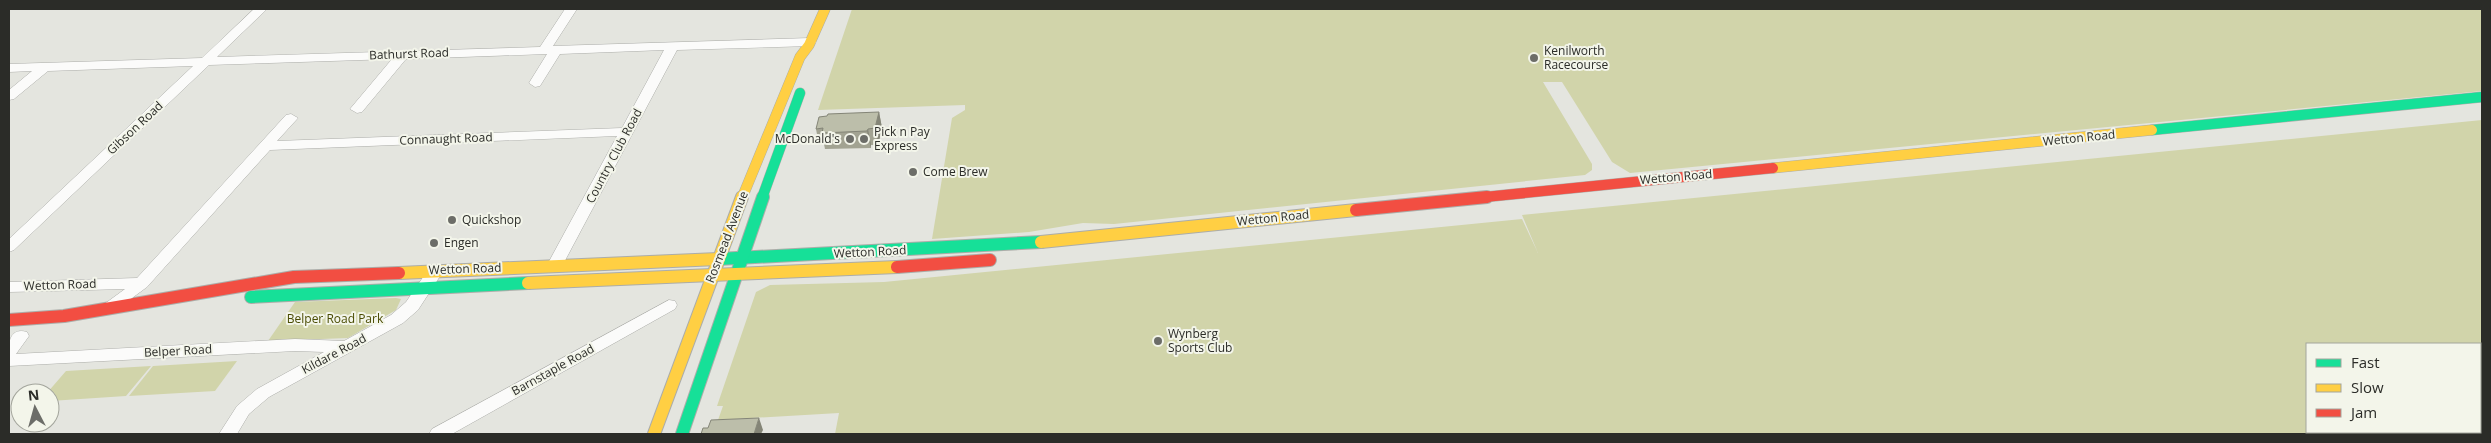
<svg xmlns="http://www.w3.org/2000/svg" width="2491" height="443" font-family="'Open Sans',sans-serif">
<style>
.green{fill:#d1d4aa;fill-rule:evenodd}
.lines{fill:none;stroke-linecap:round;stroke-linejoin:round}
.street-casing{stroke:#acada9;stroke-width:1}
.fast-far1-casing{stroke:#acada9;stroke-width:11}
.fast-casing{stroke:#acada9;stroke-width:14}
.slow-far1-casing{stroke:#acada9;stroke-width:11}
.slow-casing{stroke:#acada9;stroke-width:14}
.jam-far1-casing{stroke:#acada9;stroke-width:11}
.jam-casing{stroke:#acada9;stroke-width:14}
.street{fill:#fbfbfa;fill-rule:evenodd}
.fast-far1{stroke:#16e098;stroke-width:10}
.fast{stroke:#16e098;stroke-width:12}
.slow-far1{stroke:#ffcf43;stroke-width:10}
.slow{stroke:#ffcf43;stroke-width:12}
.jam-far1{stroke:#f24e42;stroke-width:10}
.jam{stroke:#f24e42;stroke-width:12}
.wall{fill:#a2a392}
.shaded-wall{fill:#848577}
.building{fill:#bcbeaa;stroke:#848577}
.poi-dot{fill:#6c6d68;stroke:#f3f5ea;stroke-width:2}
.labels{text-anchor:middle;stroke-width:4;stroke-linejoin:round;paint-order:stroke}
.poi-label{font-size:12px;fill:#2b2c28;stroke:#f3f5ea;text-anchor:start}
.street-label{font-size:12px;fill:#2b2c28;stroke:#f3f5ea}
.park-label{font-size:12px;fill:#4a4c03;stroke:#f3f5ea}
</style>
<rect width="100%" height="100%" fill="#e4e5df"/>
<!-- green -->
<g class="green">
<path d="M852 9H2482V91L1630 173 1612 162 1562 82H1543L1592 164V170L1585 175 1114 224 1083 223 1029 232 932 239 952 118 965 110V105L818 110Z"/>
<path d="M2482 120V434H835L839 413 718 420 723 406H717L756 292 770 285 884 282 1522 219 1538 253 1522 215ZM2307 344H2480V432H2307Z"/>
<path d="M396 298 401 299 396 310 348 338 268 341 295 302Z"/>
<path d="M237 361 215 391 129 396 153 366Z"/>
<path d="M151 366 126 396 50 401V393H47L66 371Z"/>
</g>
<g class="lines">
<!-- street casing -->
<g class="street-casing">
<g id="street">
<path d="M254 9H267L217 57 540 47 565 9H577L553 46 810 38 816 42 810 46 677 50 560 270H548L546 267 617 136 270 150 147 287 113 312H101L99 308 125 289 9 292V282L137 278 286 115 291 114 298 118 277 141 622 128 664 50 560 54 540 86 535 87 529 83 547 54 406 59 362 112 357 113 350 109 392 59 209 65 14 250 9 252V239L193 66 48 71 14 99 9 100V90L32 71 9 72V64L202 58Z"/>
<path d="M436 265 444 270 418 310 403 323 269 397 249 414 237 434H219L237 406 257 389 324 352 295 351 9 366C9 352 5 326 27 332L29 336 16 354 295 339 344 341 391 315 406 302 430 267Z"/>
<path d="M669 300 675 301 677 305 675 309 452 434H429L432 429Z"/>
</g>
</g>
<!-- fast-far1 casing -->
<g class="fast-far1-casing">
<g id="fast-far1">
<path d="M2152 130 2482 97"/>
<path d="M762 198 800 93"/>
</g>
</g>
<!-- fast casing -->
<g class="fast-casing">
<g id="fast">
<path d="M718 259 1041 242"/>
<path d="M251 297 528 283"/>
<path d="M682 434 763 197"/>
</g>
</g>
<!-- slow-far1 casing -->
<g class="slow-far1-casing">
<g id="slow-far1">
<path d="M1773 168 2152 130"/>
<path d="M742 198 800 57 809 45 825 9"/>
</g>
</g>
<!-- slow casing -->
<g class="slow-casing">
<g id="slow">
<path d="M1041 242 1356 210"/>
<path d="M399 273 718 259"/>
<path d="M528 283 897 267"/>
<path d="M654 434 742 197"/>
</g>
</g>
<!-- jam-far1 casing -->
<g class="jam-far1-casing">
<path id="jam-far1" d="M1475 198 1773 168"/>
</g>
<!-- jam casing -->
<g class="jam-casing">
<g id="jam">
<path d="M1356 210 1487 197"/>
<path d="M897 267 990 260"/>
<path d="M9 320 64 316 294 277 399 273"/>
</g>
</g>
<!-- street -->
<use href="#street" class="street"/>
<!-- fast-far1 -->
<use href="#fast-far1" class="fast-far1"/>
<!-- fast -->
<use href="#fast" class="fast"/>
<!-- slow-far1 -->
<use href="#slow-far1" class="slow-far1"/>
<!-- slow -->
<use href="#slow" class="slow"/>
<!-- jam-far1 -->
<use href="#jam-far1" class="jam-far1"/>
<!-- jam -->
<use href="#jam" class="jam"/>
</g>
<!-- wall -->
<path class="wall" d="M879 112 882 128 878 145H871V148L825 149 824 144 819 145 816 129Z"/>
<!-- shaded-wall -->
<g class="shaded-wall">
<path d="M879 112 882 128 878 145 875 128Z"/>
<path d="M868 129 871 145V148L867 131Z"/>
<path d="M759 418 763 430 761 434H754Z"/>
</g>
<!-- building -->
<g class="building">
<path d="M879 112 875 128 868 129 867 131 822 133 823 128 816 129 819 117 827 116 828 114Z"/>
<path d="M759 418 754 434H701L703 428H708L711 420Z"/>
</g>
<!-- markers -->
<g class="poi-dot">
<circle cx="1534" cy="58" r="5"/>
<circle cx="850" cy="139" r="5"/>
<circle cx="864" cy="139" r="5"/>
<circle cx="913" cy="172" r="5"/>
<circle cx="452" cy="220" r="5"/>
<circle cx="434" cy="243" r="5"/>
<circle cx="1158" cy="341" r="5"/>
</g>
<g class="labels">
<!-- poi labels -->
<g class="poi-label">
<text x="1544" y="55">Kenilworth<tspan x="1544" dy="14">Racecourse</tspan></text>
<text x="874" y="136">Pick n Pay<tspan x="874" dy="14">Express</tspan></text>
<text x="840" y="143" text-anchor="end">McDonald's</text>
<text x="923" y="176">Come Brew</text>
<text x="462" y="224">Quickshop</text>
<text x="444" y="247">Engen</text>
<text x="1168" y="338">Wynberg<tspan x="1168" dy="14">Sports Club</tspan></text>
</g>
<!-- street labels -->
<g class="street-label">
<text transform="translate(409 54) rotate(-2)" y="4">Bathurst Road</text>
<text transform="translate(135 128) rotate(-43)" y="4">Gibson Road</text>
<text transform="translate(2079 138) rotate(-6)" y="4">Wetton Road</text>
<text transform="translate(446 139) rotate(-2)" y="4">Connaught Road</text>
<text transform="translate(614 156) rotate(-62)" y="4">Country Club Road</text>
<text transform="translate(1676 177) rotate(-5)" y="4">Wetton Road</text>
<text transform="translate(1273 218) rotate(-6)" y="4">Wetton Road</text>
<text transform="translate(727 237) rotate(-69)" y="4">Rosmead Avenue</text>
<text transform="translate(870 252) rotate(-3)" y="4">Wetton Road</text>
<text transform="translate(465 269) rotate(-2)" y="4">Wetton Road</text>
<text transform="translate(60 285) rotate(-2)" y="4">Wetton Road</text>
<text transform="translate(178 351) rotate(-3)" y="4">Belper Road</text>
<text transform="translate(334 354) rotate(-28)" y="4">Kildare Road</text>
<text transform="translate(553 370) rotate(-29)" y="4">Barnstaple Road</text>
</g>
<!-- park labels -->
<g class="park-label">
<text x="335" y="323">Belper Road Park</text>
</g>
</g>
<!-- border -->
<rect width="2491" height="443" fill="none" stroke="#2b2c28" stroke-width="20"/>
<!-- legend -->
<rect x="2306" y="343" width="175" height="90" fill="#f3f5ea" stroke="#a3a59c"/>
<rect x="2316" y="359" width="25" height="8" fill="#16e098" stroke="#a3a59c"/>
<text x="2351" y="368" font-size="15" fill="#2b2c28">Fast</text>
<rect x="2316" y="384" width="25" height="8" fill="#ffcf43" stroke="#a3a59c"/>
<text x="2351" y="393" font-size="15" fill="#2b2c28">Slow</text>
<rect x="2316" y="409" width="25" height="8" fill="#f24e42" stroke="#a3a59c"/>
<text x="2351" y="418" font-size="15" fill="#2b2c28">Jam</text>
<!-- north arrow -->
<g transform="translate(35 408) rotate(354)"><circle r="24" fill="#f3f5ea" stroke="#a3a59c"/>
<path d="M0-4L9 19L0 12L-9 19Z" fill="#6c6d68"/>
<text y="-8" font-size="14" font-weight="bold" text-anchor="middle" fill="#2b2c28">N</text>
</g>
</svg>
